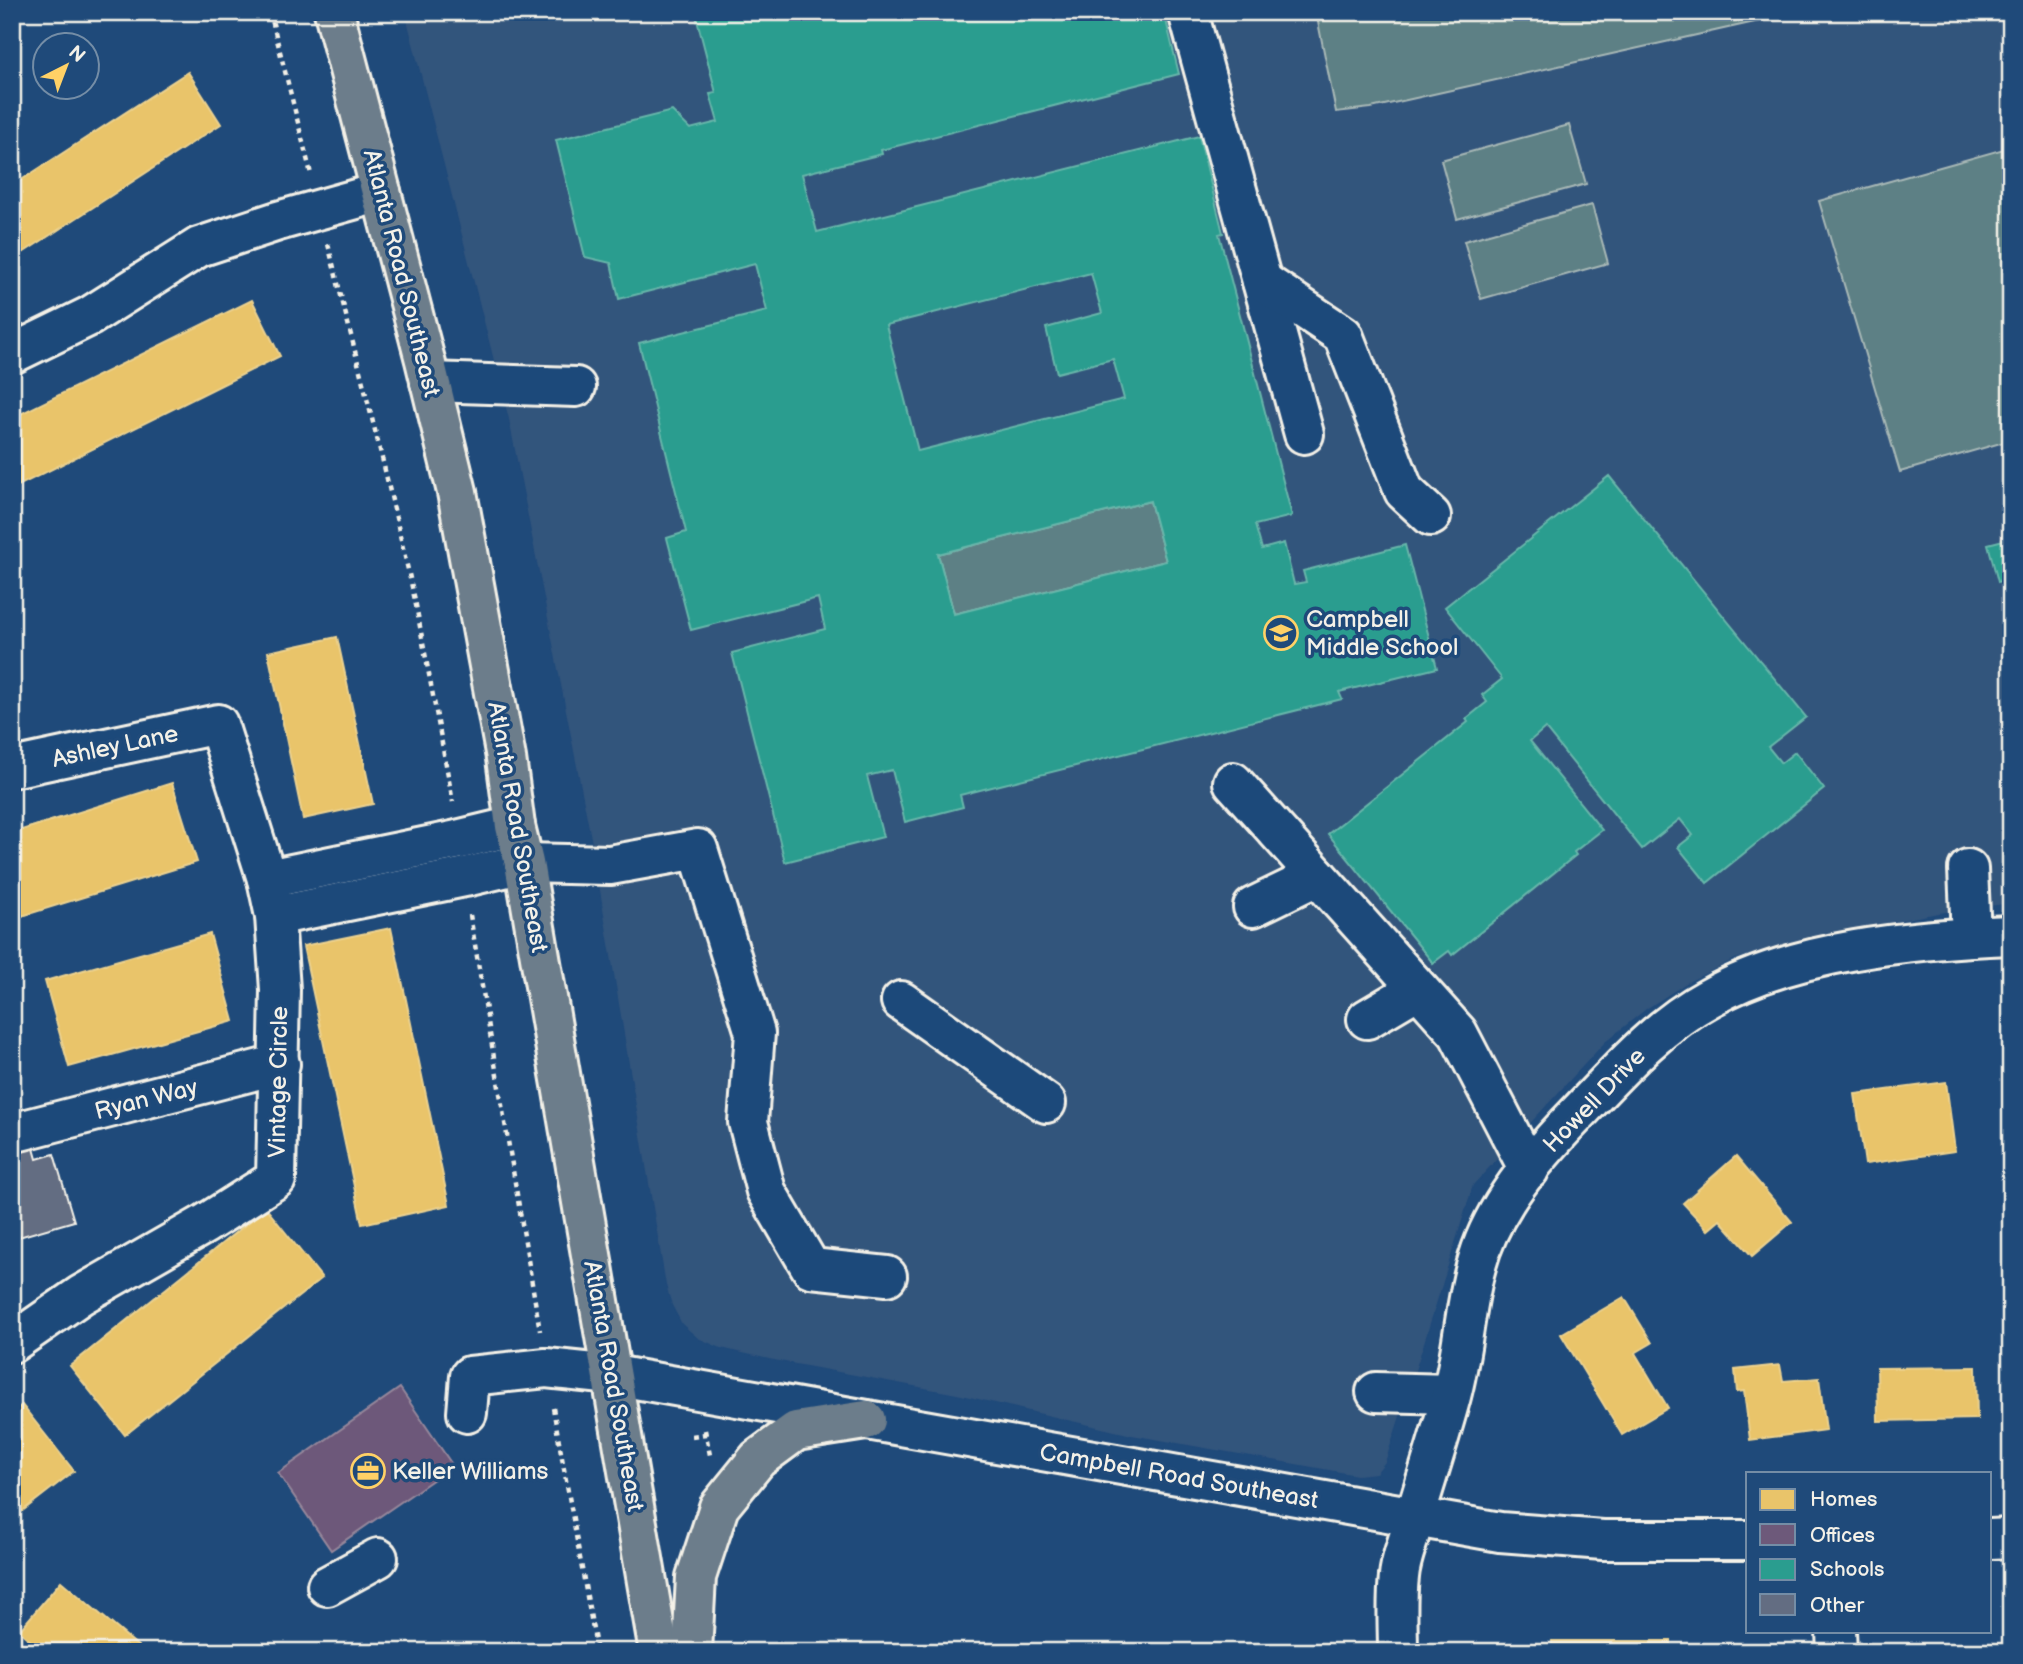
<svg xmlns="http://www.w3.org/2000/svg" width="2023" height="1664" font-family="'Balsamiq Sans',sans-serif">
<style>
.built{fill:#33547c}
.green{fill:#5d8085;stroke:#a8b8b6;stroke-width:2}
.homes{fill:#e9c46a;stroke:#ecd290;stroke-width:2}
.offices{fill:#6d597a;stroke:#96879b;stroke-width:2}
.schools{fill:#2a9d8f;stroke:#67b6aa;stroke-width:2;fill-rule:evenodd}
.building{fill:#636d82;stroke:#f4f1e8;stroke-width:2}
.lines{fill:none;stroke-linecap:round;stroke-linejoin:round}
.minor-casing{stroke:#f4f1e8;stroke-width:44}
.major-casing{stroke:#f4f1e8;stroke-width:44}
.path{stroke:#f4f1e8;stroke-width:4.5;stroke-dasharray:5 5;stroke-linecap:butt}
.minor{stroke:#1f4a7a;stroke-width:38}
.major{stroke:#6c7d8b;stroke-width:38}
.labels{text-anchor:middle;stroke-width:7;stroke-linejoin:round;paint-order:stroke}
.street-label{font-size:24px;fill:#f4f1e8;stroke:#1f4a7a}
.poi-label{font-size:24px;fill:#f4f1e8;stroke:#1f4a7a;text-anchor:start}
</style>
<rect width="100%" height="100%" fill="#1f4a7a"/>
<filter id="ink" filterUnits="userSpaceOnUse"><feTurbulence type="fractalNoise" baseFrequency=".0143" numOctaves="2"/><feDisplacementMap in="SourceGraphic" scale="14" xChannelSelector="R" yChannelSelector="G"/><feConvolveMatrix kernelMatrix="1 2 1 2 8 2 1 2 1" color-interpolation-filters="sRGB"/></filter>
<g filter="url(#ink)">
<!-- built -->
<path class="built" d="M405 12H2011V903L1938 913 1834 933 1735 959 1688 982 1646 1009 1605 1042 1473 1185 1423 1346 1385 1462 1376 1473 1357 1475 1132 1435 957 1394 769 1359 721 1348 698 1338 682 1324 672 1305 666 1285 593 848 509 419Z"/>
<!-- green -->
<g class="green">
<path d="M1316 12H1766L1759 21 1371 108 1336 112Z"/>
<path d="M1569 125 1586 184 1457 219 1441 160Z"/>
<path d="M2011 147V440L1900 472 1819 201Z"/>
<path d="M1592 205 1608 263 1481 299 1464 241Z"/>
<path d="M1150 501 1166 561 954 614 938 554Z"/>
</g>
<!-- homes -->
<g class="homes">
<path d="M188 72 221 124 12 260V186Z"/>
<path d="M252 300 280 356 12 489V418Z"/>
<path d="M337 637 373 804 303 819 268 652Z"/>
<path d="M172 783 197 862 22 916 12 886V833Z"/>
<path d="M391 928 449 1205 362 1224 303 946Z"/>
<path d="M210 934 234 1021 69 1067 45 981Z"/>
<path d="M1946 1082 1955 1151 1865 1164 1855 1094Z"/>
<path d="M1736 1156 1792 1222 1752 1256 1720 1220 1708 1230 1683 1203Z"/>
<path d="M266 1208 322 1278 125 1435 70 1366Z"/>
<path d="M1624 1297 1652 1343 1635 1353 1668 1408 1622 1435 1561 1334Z"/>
<path d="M1780 1365 1783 1381 1819 1378 1826 1430 1750 1440 1744 1391 1737 1392 1735 1370Z"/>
<path d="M1976 1367 1977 1419 1878 1421 1877 1368Z"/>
<path d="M22 1405 74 1471 12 1519V1413Z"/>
<path d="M61 1581 145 1652H44L19 1631Z"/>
<rect x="1552" y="1641" width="119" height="11"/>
<path d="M2011 1649V1652H1946V1650Z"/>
</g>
<!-- offices -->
<path class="offices" d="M400 1388 453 1466 331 1550 278 1473Z"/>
<!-- schools -->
<g class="schools">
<path d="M695 12H1164L1179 74 881 150 882 154 802 174 817 232 1199 136 1223 233 1219 234 1292 516 1255 525 1262 549 1284 543 1294 584 1306 582 1303 571 1405 545 1437 668 1339 692 1342 699 960 795 963 807 905 822 892 770 867 776 883 837 785 862 732 653 825 629 818 598 691 630 667 538 686 532 639 343 767 311 755 264 619 299 611 263 585 257 556 140 672 111 690 129 718 122 710 94 716 93ZM1091 273 1102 313 1046 328 1057 373 1113 359 1124 399 918 451 886 325ZM1150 501 1166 561 954 614 938 554Z"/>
<path d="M1609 476 1806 717 1768 747 1781 763 1795 752 1824 789 1707 883 1678 847 1693 835 1680 819 1642 849 1545 728 1530 741 1602 830 1574 852 1576 855 1452 955 1449 951 1433 963 1328 834 1468 722 1466 719 1487 702 1482 695 1502 679 1445 607Z"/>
<path d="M2011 538V578L1998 582 1988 544Z"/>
</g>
<!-- building -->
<path class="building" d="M30 1134 37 1159 54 1154 74 1221 12 1239V1139Z"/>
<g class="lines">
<!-- minor casing -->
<g class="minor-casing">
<g id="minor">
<path d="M1188 12 1304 434"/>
<path d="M1262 281 1343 335 1404 491 1431 516"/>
<path d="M12 354 90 316 199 247 278 221 381 192"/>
<path d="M430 382 576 387"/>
<path d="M12 768 218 724 267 879 275 916 280 990 276 1179 205 1224 81 1295 12 1343"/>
<path d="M1233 782 1458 1033 1529 1170"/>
<path d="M1968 869 1971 937"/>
<path d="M267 879 457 840 515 826"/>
<path d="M1253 907 1317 876"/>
<path d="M275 916 465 877 524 863 610 865 698 849 755 1033 748 1122 766 1191 811 1268 887 1276"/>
<path d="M901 1001 1046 1103"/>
<path d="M1367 1019 1418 989"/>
<path d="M12 1133 280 1064"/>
<path d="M1376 1392 1451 1394"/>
<path d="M467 1413 470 1376 546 1368 613 1375 1500 1532 1603 1540H1748"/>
<path d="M1990 1539 2011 1538"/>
<path d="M327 1586 378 1558"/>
<path d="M1836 1631 1837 1652"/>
<path d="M1398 1652C1398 1627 1396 1601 1399 1577 1400 1561 1407 1545 1411 1530 1424 1485 1439 1441 1451 1396 1464 1348 1465 1297 1481 1250 1500 1197 1542 1150 1580 1111 1619 1070 1659 1025 1709 998 1793 950 1915 939 2011 935"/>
</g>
</g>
<!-- major casing -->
<g class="major-casing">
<g id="major">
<path d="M334 12 425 360 457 492 506 758 515 826 524 863 659 1652"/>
<path d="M692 1652 696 1577 719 1507 758 1459 796 1431 866 1420"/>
</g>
</g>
<!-- path -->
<g class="path">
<path d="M270 12 311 174"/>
<path d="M328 244 384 466 415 600 453 802"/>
<path d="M470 915 540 1331"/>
<path d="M553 1408 597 1652"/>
<path d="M705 1430 710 1455"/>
<path d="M692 1436 706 1434"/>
</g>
<!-- minor -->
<use href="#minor" class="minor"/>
<!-- major -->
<use href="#major" class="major"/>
</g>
</g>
<!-- icons -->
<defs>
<g id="school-ring" transform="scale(1.75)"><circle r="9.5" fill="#1f4a7a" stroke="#ffd166" stroke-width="1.5"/><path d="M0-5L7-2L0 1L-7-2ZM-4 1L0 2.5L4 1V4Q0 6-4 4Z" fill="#ffd166"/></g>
<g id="office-ring" transform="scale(1.75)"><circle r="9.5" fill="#1f4a7a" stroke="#ffd166" stroke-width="1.5"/><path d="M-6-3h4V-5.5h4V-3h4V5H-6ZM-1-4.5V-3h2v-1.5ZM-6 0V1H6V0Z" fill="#ffd166"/></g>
</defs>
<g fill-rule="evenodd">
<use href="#school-ring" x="1281" y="633"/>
<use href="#office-ring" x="368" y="1471"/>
</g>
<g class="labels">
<!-- street labels -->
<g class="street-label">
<text transform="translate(402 273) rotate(76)" y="8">Atlanta Road Southeast</text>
<text transform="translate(115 746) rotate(-12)" y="8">Ashley Lane</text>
<text transform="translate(518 827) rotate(80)" y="8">Atlanta Road Southeast</text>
<text transform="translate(278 1082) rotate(-89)" y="8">Vintage Circle</text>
<text transform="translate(146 1099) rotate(-14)" y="8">Ryan Way</text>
<text transform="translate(1594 1100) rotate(-46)" y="8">Howell Drive</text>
<text transform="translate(614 1386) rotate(80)" y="8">Atlanta Road Southeast</text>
<text transform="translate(1179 1476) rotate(10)" y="8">Campbell Road Southeast</text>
</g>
<!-- poi labels -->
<g class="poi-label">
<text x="1306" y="627">Campbell<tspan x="1306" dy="28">Middle School</tspan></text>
<text x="392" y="1479">Keller Williams</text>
</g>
</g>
<!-- margin -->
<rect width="2023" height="1664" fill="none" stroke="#1f4a7a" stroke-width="42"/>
<rect x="21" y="21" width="1981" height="1622" fill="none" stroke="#f4f1e8" stroke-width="2.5" filter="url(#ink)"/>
<!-- legend -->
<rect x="1746" y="1472" width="245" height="161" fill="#1f4a7a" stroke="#748da6" stroke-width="2"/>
<rect x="1760" y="1489" width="35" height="21" fill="#e9c46a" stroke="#748da6" stroke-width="2"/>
<text x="1810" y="1506" font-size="21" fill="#f4f1e8">Homes</text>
<rect x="1760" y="1524" width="35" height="21" fill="#6d597a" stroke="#748da6" stroke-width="2"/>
<text x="1810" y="1542" font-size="21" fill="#f4f1e8">Offices</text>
<rect x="1760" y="1559" width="35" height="21" fill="#2a9d8f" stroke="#748da6" stroke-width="2"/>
<text x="1810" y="1576" font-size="21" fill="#f4f1e8">Schools</text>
<rect x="1760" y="1594" width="35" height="21" fill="#636d82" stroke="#748da6" stroke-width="2"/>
<text x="1810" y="1612" font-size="21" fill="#f4f1e8">Other</text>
<!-- north arrow -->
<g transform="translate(66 66) rotate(42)"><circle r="33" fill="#1f4a7a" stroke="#748da6" stroke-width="2"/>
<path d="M0-5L12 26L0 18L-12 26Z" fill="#ffd166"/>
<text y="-10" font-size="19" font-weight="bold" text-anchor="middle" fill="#f4f1e8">N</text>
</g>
</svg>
